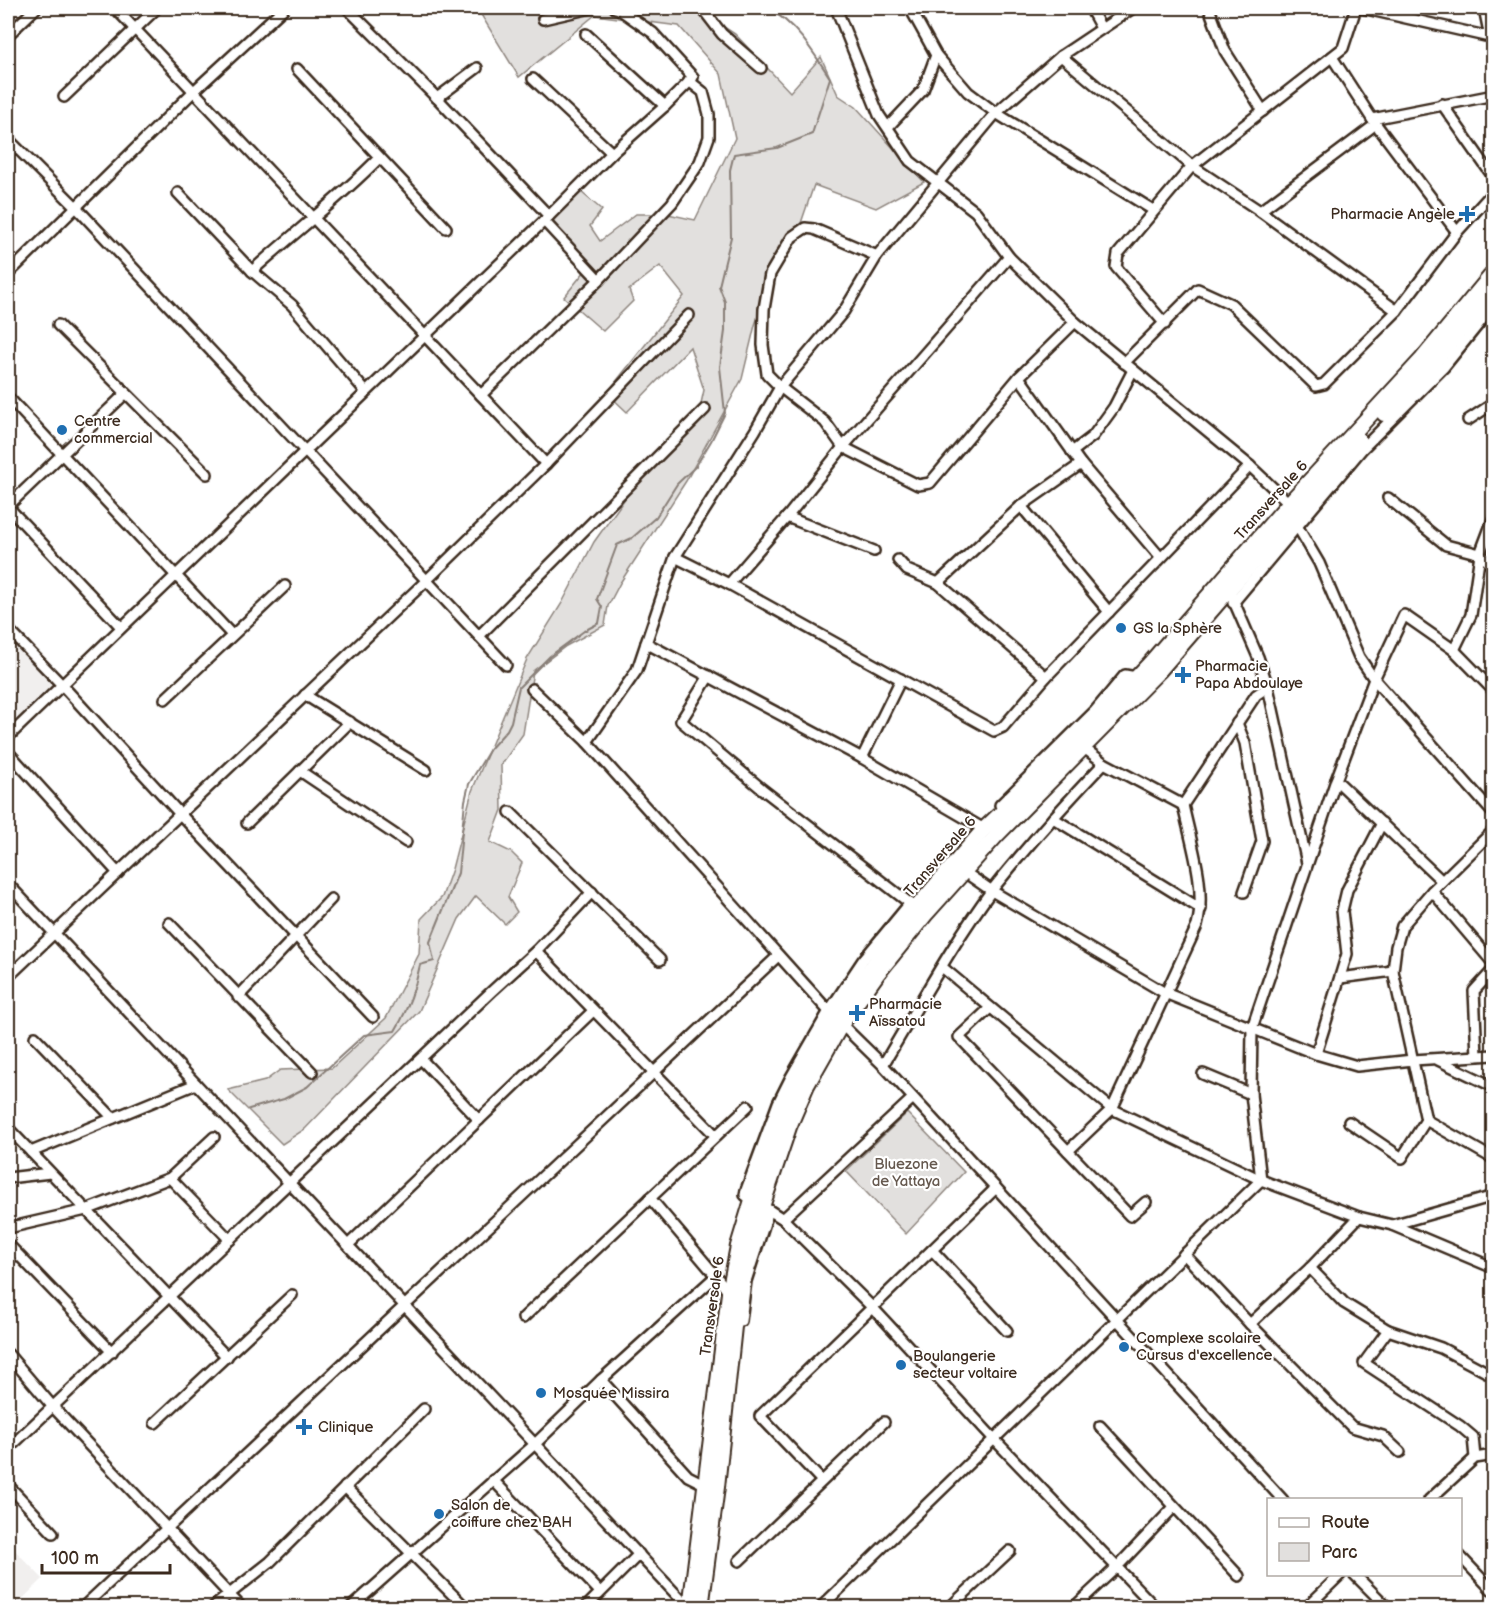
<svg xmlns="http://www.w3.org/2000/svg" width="1501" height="1615" font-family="'Balsamiq Sans',sans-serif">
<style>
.built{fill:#f1efee}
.green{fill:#e2e0de;stroke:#8e857e;stroke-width:1.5}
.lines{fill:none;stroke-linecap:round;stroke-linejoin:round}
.stream{stroke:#887e77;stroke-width:2}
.street-casing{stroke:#3b2a1e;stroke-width:14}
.secondary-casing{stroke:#3b2a1e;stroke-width:18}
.street{stroke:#fff;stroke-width:9}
.secondary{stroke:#fff;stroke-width:14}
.poi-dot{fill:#1f6fb2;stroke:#fff;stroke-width:2}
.labels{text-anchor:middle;stroke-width:4.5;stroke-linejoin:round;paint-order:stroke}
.poi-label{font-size:15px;fill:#3b2a1e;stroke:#fff;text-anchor:start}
.street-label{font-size:15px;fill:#3b2a1e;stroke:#fff}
.park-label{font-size:15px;fill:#65584e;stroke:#fff}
</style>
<rect width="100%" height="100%" fill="#fff"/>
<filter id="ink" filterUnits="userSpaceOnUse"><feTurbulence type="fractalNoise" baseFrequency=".0167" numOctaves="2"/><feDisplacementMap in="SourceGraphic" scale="12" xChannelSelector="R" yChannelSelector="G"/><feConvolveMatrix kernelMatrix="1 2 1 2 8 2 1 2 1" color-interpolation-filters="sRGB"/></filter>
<g filter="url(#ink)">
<!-- built -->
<g class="built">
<path d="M8 632 59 685 8 734Z"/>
<path d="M8 1543 43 1579 14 1607 8 1596Z"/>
</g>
<!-- green -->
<g class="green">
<path d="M486 8H695L735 34 790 92 821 57 838 95 856 107 924 182 876 208 814 185 799 229 774 272 755 325 742 379 686 481 620 583 608 606 605 625 566 646 533 671 523 734 501 765 502 810 490 842 511 852 522 863 508 897 517 912 505 924 476 896 459 919 419 1011 305 1129 282 1144 228 1090 265 1081 280 1070 332 1068 386 1018 419 954 421 919 442 897 452 869 472 791 527 659 562 603 594 542 636 483 675 442 700 408 704 390 690 347 627 412 607 393 684 296 660 266 629 290 633 301 603 331 564 297 585 271 543 227 581 192 602 210 590 226 600 241 636 214H668L695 220 735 138 721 74 679 26 595 15 519 77 480 13Z"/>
<path d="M907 1113 964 1172 906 1234 846 1171Z"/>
</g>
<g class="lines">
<!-- stream -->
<path class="stream" d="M249 1109 284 1099 307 1087 364 1035 395 1031C408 1010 415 989 420 965L434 961 430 942 458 873 465 801 469 784 490 749 507 730 511 722 519 687 550 656 584 631 599 623 602 607 597 599 617 545 632 538 656 517 677 484 696 466 711 441 725 413 720 367 725 331V302L719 286 731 237 730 170 734 154 777 148 812 134 830 78C814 53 795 22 767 8"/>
<!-- street casing -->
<g class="street-casing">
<g id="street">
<path d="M115 8 546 464"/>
<path d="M347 8 437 98 549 216"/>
<path d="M702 8 722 34 761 68"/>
<path d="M836 8 879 115 910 161 976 212 1009 257 1075 322 1250 466 1289 503"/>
<path d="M910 8 936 55 968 92 996 113 1153 210"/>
<path d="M1090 8 1101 28"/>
<path d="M1209 8 1225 51 1263 111"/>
<path d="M1362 8 1494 38"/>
<path d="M1484 8 1490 37"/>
<path d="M543 19 591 8"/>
<path d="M586 34 665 106"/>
<path d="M8 35 36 8"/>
<path d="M1061 56 1192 166 1260 211 1397 311"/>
<path d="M1332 57 1372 119 1457 232"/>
<path d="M297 69 446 228"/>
<path d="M533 79 612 153"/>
<path d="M64 97 157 8"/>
<path d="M437 98 477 68"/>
<path d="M1442 104 1494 178"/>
<path d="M1372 119 1494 95"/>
<path d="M888 127 923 90 936 55"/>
<path d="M8 139 76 207 506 665"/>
<path d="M178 193 252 271 292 305 366 392"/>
<path d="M1260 211 1376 124"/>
<path d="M544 221 599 280"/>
<path d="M877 256 814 229 805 228 792 237 770 274 764 309 763 345 767 374 780 387 825 422 843 447 918 485 930 483 1019 377 1075 322"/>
<path d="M252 271C294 233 340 198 379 158"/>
<path d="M8 274 194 91 284 8"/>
<path d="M1165 324 1116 267 1118 254 1192 166 1343 48 1356 8"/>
<path d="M58 325 207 474"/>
<path d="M1124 363 1198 289 1231 304 1316 386 1324 384 1397 311 1457 232 1494 191"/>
<path d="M1019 377 1081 464 1160 557"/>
<path d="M481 395 599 280 672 203 700 162 709 137V114L703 92 689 81"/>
<path d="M8 397 232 635"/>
<path d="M1468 420 1494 403"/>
<path d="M1072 452 1093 436 1114 407 1133 370"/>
<path d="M1388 498 1446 545 1480 554 1494 567"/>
<path d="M8 506 125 394"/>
<path d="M1021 506 1109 612"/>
<path d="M8 507 121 627"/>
<path d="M787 517 874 551"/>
<path d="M1296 524 1319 563 1359 657 1374 679 1494 814"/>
<path d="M675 557 729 584 994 731 1003 727 1046 677 1250 466"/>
<path d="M898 560 907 570 938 583"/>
<path d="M729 584 787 517 843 447 1009 257"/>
<path d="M1232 597 1258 657 1268 687 1307 863"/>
<path d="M1233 603 1362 449 1444 367 1494 305"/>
<path d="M8 629 62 685 180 814 373 1017"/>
<path d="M479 636 705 409"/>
<path d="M646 643 862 758 984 829"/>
<path d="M1454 650 1471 615 1480 554 1494 517"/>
<path d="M709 676 681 721 762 789 916 908"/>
<path d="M1046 677 938 583 1021 506 1081 464"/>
<path d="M532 689 587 742 834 1017 883 1065 1283 1500"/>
<path d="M305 695 426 770"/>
<path d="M165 699 285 586"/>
<path d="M1237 723 1245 743 1262 841 1244 892"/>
<path d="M8 737 544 221 612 153 665 106 692 79 693 77 653 33 619 9 615 8"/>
<path d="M587 742 637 670 675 557 755 431 780 387 844 311 877 256 996 113 1061 56 1133 8"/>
<path d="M1084 748 1104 763 1183 805"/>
<path d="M8 752 118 873"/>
<path d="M862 758 901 679"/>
<path d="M300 771 406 842"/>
<path d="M1336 780 1442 881"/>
<path d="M1000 805 1095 711 1125 675 1136 677"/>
<path d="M510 812 660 960"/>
<path d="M1053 818 1201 909"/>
<path d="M247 823 350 722"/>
<path d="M1494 830 1432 891 1402 926 1396 947 1393 971 1426 1120 1494 1159"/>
<path d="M963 871 992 891 1165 993 1316 1054 1357 1066 1413 1060 1494 1055"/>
<path d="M8 884 689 1608"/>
<path d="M1432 891 1494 964"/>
<path d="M169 923 312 1072"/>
<path d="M536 951 716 1136"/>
<path d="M942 967 1112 1109 1261 1180 1359 1217 1392 1225 1494 1268"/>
<path d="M8 977 427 580 546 464 689 315"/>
<path d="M1340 978 1393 971"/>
<path d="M238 997 331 899"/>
<path d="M990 1008 959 1037 1130 1216 1146 1202"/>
<path d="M35 1037 113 1118"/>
<path d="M1316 1054 1347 954 1342 911 1347 890 1382 823"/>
<path d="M1477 1056 1474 991 1494 969"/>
<path d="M421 1059 479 1120"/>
<path d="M1438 1060 1494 1087"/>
<path d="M883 1065C918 1007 952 944 992 890 1027 846 1065 804 1104 763"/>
<path d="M1203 1074 1251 1094"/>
<path d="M1349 1122 1402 1158 1426 1120"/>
<path d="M8 1128 227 1357"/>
<path d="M1068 1151 1112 1109 1197 926C1207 887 1191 844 1183 805L1256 695 1268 687"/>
<path d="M31 1152 196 1084"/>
<path d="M8 1178 50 1173"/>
<path d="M170 1178 230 1240"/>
<path d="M650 1198 716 1276"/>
<path d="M752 1200 745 1195 746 1190 778 1103 791 1077 829 1011 863 960 910 903"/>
<path d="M761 1205 783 1219 873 1308 993 1438 1156 1608"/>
<path d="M783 1219 913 1098"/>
<path d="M1392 1225 1494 1196"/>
<path d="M8 1228 86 1210 170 1178 214 1137"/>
<path d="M8 1244 112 1352"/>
<path d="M348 1245 593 1011"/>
<path d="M932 1250 1007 1331"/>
<path d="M1184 1254 1250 1324 1352 1427 1383 1436 1400 1452"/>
<path d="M1310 1268 1344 1303 1388 1330 1441 1348 1494 1376"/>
<path d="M523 1318 748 1106"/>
<path d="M741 1321 746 1281 769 1210"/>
<path d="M1250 1324 1310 1268 1359 1217"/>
<path d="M1388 1330 1364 1363 1460 1426 1473 1437 1475 1458"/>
<path d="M8 1354 53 1407 242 1608"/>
<path d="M601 1380 688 1476 706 1485"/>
<path d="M155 1423 292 1295"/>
<path d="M1100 1426 1239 1576"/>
<path d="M8 1449 492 991 536 951 592 892"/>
<path d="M493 1480 600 1592"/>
<path d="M821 1480 760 1416 996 1188"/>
<path d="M8 1485 53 1533"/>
<path d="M345 1487 466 1608"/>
<path d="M1429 1500 1475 1458 1494 1455"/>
<path d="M1460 1556 1494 1592"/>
<path d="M739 1561 884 1422"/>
<path d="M1354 1574 1388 1608"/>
<path d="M8 1600 11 1608"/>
<path d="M82 1608 778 956"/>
<path d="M212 1608 270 1562 424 1409"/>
<path d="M350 1608 535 1444 601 1380 716 1276 729 1293"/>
<path d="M585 1608 639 1554"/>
<path d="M820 1608 1261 1180 1251 1094 1252 1028 1336 780 1374 679 1404 615 1454 650 1494 691"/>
<path d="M949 1608 1010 1551"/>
<path d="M1073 1608 1117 1567 1174 1507"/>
<path d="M1306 1608 1341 1574"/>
</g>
</g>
<!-- secondary casing -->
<g class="secondary-casing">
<g id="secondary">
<path d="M1384 414 1431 366 1494 289"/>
<path d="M690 1608 729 1293 738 1246 752 1200 786 1106 798 1080 834 1017 916 908 984 829 1070 748 1150 663 1289 503 1422 359 1494 272"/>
<path d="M701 1608 717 1487 737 1298 747 1251 789 1127 807 1085 841 1025 878 973 925 915 996 836 1159 671 1359 440"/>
</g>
</g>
<!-- street -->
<use href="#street" class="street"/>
<!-- secondary -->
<use href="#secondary" class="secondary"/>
</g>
</g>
<!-- markers -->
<g class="poi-dot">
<path d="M1464 205h6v6h6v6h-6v6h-6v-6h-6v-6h6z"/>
<circle cx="62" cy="430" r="6"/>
<circle cx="1121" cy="628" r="6"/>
<path d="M1180 666h6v6h6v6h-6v6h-6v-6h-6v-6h6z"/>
<path d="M854 1004h6v6h6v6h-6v6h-6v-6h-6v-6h6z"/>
<circle cx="1124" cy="1347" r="6"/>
<circle cx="901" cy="1365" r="6"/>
<circle cx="541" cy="1393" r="6"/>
<path d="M301 1418h6v6h6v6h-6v6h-6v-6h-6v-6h6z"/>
<circle cx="439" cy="1514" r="6"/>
</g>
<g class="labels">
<!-- poi labels -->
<g class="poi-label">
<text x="1455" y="219" text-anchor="end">Pharmacie Angèle</text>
<text x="74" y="426">Centre<tspan x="74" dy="17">commercial</tspan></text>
<text x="1133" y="633">GS la Sphère</text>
<text x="1195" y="671">Pharmacie<tspan x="1195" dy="17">Papa Abdoulaye</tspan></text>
<text x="869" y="1009">Pharmacie<tspan x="869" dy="17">Aïssatou</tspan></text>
<text x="1136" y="1343">Complexe scolaire<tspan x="1136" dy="17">Cursus d'excellence</tspan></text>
<text x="913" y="1361">Boulangerie<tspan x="913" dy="17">secteur voltaire</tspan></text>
<text x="553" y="1398">Mosquée Missira</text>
<text x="318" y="1432">Clinique</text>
<text x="451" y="1510">Salon de<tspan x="451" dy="17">coiffure chez BAH</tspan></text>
</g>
<!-- street labels -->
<g class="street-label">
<text transform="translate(1271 500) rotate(-48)" y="5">Transversale 6</text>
<text transform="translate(940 856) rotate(-49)" y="5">Transversale 6</text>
<text transform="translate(712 1306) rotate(-82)" y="5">Transversale 6</text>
</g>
<!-- park labels -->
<g class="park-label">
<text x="906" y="1169">Bluezone<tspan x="906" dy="17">de Yattaya</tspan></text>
</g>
</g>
<!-- margin -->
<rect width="1501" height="1615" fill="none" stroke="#fff" stroke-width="30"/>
<rect x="15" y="15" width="1471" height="1585" fill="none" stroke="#3b2a1e" stroke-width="2" filter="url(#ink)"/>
<!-- legend -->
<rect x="1267" y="1498" width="195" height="78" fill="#ffffff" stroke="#b1aaa5" stroke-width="1.5"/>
<rect x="1279" y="1518" width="30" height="9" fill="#ffffff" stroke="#b1aaa5" stroke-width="1.5"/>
<text x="1321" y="1528" font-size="18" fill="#3b2a1e">Route</text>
<rect x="1279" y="1543" width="30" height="18" fill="#e2e0de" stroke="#b1aaa5" stroke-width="1.5"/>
<text x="1321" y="1558" font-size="18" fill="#3b2a1e">Parc</text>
<!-- scale -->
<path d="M42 1564v9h128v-9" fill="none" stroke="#3b2a1e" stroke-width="3"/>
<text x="51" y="1564" font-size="18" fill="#3b2a1e" stroke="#ffffff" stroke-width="4.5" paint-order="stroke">100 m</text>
</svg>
